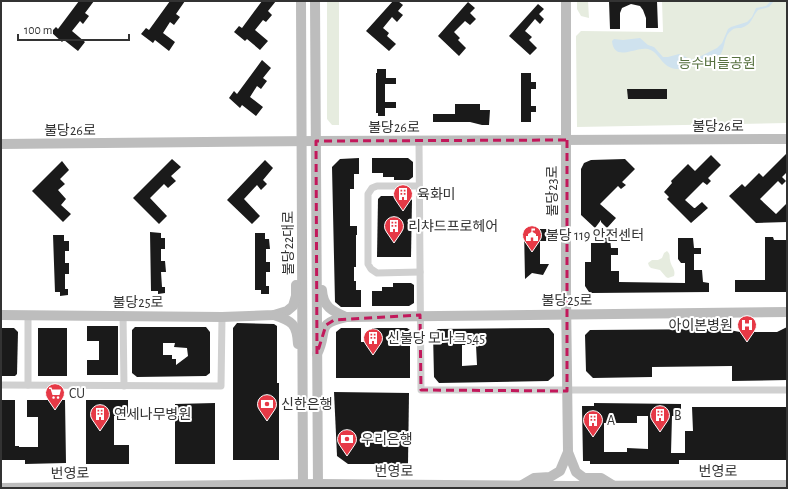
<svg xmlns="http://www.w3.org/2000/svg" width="788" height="489" font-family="'Alegreya Sans','Noto Sans KR',sans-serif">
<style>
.green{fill:#e6ecdf}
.water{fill:#cfe2ee}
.building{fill:#1a1a1a;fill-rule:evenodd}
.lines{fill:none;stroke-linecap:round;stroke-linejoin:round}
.street{stroke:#d0d0d0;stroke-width:7}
.secondary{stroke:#bdbdbd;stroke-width:10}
.marked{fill:none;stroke:#c2185b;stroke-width:3;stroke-dasharray:8 5;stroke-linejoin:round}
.labels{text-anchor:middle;stroke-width:4;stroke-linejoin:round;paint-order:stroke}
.park-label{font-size:14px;fill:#56703f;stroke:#fff}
.street-label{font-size:14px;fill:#333;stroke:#fff}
.poi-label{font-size:14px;fill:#333;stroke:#fff;text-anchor:start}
</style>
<rect width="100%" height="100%" fill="#fff"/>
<!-- green -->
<g class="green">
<path d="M327 1H339V125H332L327 119Z"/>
<path d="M577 1H588L589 18 581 16 577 9Z"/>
<path d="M662 1H787V123L577 127 576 36 581 31 663 32Z"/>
<path d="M667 251C671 255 669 256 670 260 671 267 676 269 674 276L668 278 666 277 660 270 651 268 649 266 648 263 652 260H658L662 258 664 253Z"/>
</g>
<!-- water -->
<path class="water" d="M771 1H774L769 7 758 10C751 18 753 24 741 28 738 28 734 28 732 30 723 36 726 47 720 55 715 55 709 56 705 58 695 64 690 70 677 69 661 68 660 52 648 49 636 46 614 63 612 41L614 39 623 40 640 38 648 45 654 47 663 57H668L679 54 690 59H695L717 48 722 43 728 29 731 27 747 22 752 17 756 8 766 6Z"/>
<!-- building -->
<g class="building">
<path d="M79 1H94L85 13 89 16 83 24 80 21 72 31 85 42 78 51 64 40 62 42 51 32 56 27 58 29Z"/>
<path d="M170 1H185L176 14 180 17 174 25 170 22 163 33 175 42 169 51 155 40 153 43 141 34 146 28 149 30Z"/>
<path d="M262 1H276L268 11 272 15 266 22 263 20 255 30 268 41 260 50 247 39 245 41 234 32 239 26 242 28Z"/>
<path d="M393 1H398L403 5 398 11 403 15 397 22 392 17 383 28 389 33 387 36 396 44 389 51 366 31Z"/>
<path d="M609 1H657L658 28H646V18L643 10 640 6 631 4 622 8 620 13V29H610Z"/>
<path d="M468 2 475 8 470 13 476 19 470 25 465 21 454 32 460 38 458 40 466 48 459 56 438 36Z"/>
<path d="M538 4 544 9 539 14 544 19 540 24 535 19 525 31 532 37 529 40 537 48 530 55 509 36Z"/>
<path d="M262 60 271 68 263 78 267 81 261 89 257 86 250 97 263 107 256 116 242 105 240 108 229 98 234 91 237 94Z"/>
<path d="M377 69H386V78H396V84H385V102H396V108H385V116H378V113H376V73H377Z"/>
<path d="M521 73H531V82H536V89H531V106H536V112H531V122H521Z"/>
<path d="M627 89H667V99H628Z"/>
<path d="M455 104H480V110H490L489 125H482L470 122H433V114H455Z"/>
<path d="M787 153V172L782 177 786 181 782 185 778 181 760 199 776 214 787 203V222L756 223 729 196 742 184 745 187 759 173 763 177Z"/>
<path d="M711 155 721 165 708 178 711 181 707 185 703 182 685 200 694 208H695L702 202 708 208 691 223 667 199 669 197 664 192 672 183 671 181 688 164 695 171Z"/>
<path d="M359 158V174H354V189H350V226H357V235H356V267H354V281H356V290H361V307H341L335 302 332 167 340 159Z"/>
<path d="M372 158H408L413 162V177L409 180H394V177H383V173H372Z"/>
<path d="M172 159 181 167 171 176 176 181 168 188 164 184 150 198 167 216 159 224 133 198Z"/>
<path d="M625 159 635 169 622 182 626 185 621 189 618 186 600 204 616 218 607 228 601 222V220L595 228 581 215V169L584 163 591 160Z"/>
<path d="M265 160 273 168 263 180 267 184 261 190 257 185 244 199 260 216 252 224 227 200Z"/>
<path d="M62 161 69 170 60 179 65 184 58 190 66 199 61 205 71 214 63 222 32 191Z"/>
<path d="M381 196H407L412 200 411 257H377L378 199Z"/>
<path d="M524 229H547V241H540V264H549L543 275 532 273 525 279Z"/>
<path d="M150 232 161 233V238H165V249H161V261H165L166 272H161L162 287H165V293L158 294V291H151Z"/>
<path d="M255 233H265V239H269L270 249H266V262H270V272H266V286H269V294H261V290H255Z"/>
<path d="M53 235H64V241H69V251H65V263H69V274H65V289H68V295L60 296V292H55Z"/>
<path d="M765 237H773L774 240H787V292H735V280H765Z"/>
<path d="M602 238H610L611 248H618V255H611V271H619V282L685 283V263H681L678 259V238H693L694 248H701V254H694V270H702L703 282 709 283V292L592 293 589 292 585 286V262H591V243H602Z"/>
<path d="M393 283H411L414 285V303L409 306H372V291H382V287H393Z"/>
<path d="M237 323 274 324 277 326V383H279V460H233V328Z"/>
<path d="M87 326H118V375H87V360H99V341H87Z"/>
<path d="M135 327H206L210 332V373L206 376 137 377 132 373V330ZM163 343H175L174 347 187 348 188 356 176 365V359H172V355H163Z"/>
<path d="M787 327V380L732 381V366L652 367V377L593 378 586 371 585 335 590 330 724 329 740 332H777Z"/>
<path d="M1 328H14L18 332 17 374 15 376H1Z"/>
<rect x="38" y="328" width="29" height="48"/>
<path d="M341 328H361V342H372V328H407L410 330V378H336V332Z"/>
<path d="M549 328 554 334V376L548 381 439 383 434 377 433 333 438 329ZM462 345H476L477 365 462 366Z"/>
<path d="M334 392 409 393 408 464H348L337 456Z"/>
<path d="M1 400H15V446H19V447H38V417H27V400H65L66 463 25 464V460H1Z"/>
<path d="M86 400H128V416H114V445H129V464H86Z"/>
<path d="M215 403V464H175V404Z"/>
<path d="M594 403 681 404V416H672L671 453H685V431H693L692 407H787V460H679V464H590V461H583L582 406H594ZM637 416H648V449L627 448V452H604V423H637Z"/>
</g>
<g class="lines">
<!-- street -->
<g class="street">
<path d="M419 141 421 390H787"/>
<path d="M419 186H377L372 188 368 194V264L371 269 377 273 420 272"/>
<path d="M123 315 124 386"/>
<path d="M1 385 221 386 222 317"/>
<path d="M28 385V316"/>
</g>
<!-- secondary -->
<g class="secondary">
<path d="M301 1 303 488"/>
<path d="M315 1 318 488"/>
<path d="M566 1V296L568 452 576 472 584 478H601L614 486"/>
<path d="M1 144 316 141 787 139"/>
<path d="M322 290C323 307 332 311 346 317"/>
<path d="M1 315 222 317 274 315 287 311 293 306 296 296V285"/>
<path d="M274 315C292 321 297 324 298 344"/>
<path d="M317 354C329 331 314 324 346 317L787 312"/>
<path d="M522 485 534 478 550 477 560 471 568 452"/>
<path d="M1 488 318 484 568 486 787 485"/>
</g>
</g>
<!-- marked area -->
<path class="marked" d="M567 140V391L421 390 420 315 334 320 326 325 317 354 316 141Z"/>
<!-- icons -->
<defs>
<g id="building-pin" transform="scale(1)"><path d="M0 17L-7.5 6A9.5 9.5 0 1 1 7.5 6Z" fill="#e63946" stroke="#fff"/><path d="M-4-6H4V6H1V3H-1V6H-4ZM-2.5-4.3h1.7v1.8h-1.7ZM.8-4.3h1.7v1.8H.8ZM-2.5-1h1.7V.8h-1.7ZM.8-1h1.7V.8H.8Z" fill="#fff"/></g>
<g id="civic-pin" transform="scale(1)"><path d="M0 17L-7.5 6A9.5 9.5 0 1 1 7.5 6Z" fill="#e63946" stroke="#fff"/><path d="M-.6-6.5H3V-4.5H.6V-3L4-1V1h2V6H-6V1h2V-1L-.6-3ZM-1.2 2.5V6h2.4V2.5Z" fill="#fff"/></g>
<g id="hospital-pin" transform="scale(1)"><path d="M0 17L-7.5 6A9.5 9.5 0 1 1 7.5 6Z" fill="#e63946" stroke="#fff"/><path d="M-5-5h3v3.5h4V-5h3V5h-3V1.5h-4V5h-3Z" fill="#fff"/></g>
<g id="supermarket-pin" transform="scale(1)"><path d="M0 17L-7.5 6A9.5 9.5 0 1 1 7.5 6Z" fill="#e63946" stroke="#fff"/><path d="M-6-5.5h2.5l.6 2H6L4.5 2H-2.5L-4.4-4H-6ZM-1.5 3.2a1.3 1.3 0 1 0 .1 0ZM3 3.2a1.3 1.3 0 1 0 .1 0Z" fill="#fff"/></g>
<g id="bank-pin" transform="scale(1)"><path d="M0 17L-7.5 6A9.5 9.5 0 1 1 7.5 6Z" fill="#e63946" stroke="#fff"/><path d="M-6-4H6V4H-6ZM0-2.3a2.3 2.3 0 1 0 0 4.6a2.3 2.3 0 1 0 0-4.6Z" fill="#fff"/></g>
</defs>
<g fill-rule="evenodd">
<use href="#building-pin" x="403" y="194"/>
<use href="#building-pin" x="394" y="226"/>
<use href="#civic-pin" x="532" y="235"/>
<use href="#hospital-pin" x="747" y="325"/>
<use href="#building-pin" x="373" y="338"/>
<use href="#supermarket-pin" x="55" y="393"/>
<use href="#bank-pin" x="267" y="404"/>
<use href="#building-pin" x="100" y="414"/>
<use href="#building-pin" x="660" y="415"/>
<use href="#building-pin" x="593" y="420"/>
<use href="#bank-pin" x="347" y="439"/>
</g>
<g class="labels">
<!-- park labels -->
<g class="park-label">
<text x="717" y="68">능수버들공원</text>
</g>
<!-- street labels -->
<g class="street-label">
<text x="718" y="131">불당26로</text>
<text x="394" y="132">불당26로</text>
<text x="70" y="135">불당26로</text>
<text transform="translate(552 191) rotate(-90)" y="5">불당23로</text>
<text transform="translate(288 243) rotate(-90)" y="5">불당22대로</text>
<text x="567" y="305">불당25로</text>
<text x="138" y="307">불당25로</text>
<text x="394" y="476">번영로</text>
<text x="718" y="476">번영로</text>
<text transform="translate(70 473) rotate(-1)" y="5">번영로</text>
</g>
<!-- poi labels -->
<g class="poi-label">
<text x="417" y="199">육화미</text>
<text x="408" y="231">리챠드프로헤어</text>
<text x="546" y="240">불당 119 안전센터</text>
<text x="733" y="330" text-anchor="end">아이본병원</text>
<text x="387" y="343">신불당 모나크545</text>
<text x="69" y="398">CU</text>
<text x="281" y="409">신한은행</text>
<text x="114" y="419">연세나무병원</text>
<text x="674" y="420">B</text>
<text x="607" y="425">A</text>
<text x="361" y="444">우리은행</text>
</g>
</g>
<!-- border -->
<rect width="788" height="489" fill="none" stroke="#333333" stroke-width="4"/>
<!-- scale -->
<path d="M18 34v6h111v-6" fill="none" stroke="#333333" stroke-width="2"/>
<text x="24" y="34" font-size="12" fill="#333333" stroke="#ffffff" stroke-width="3" paint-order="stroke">100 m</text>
</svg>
